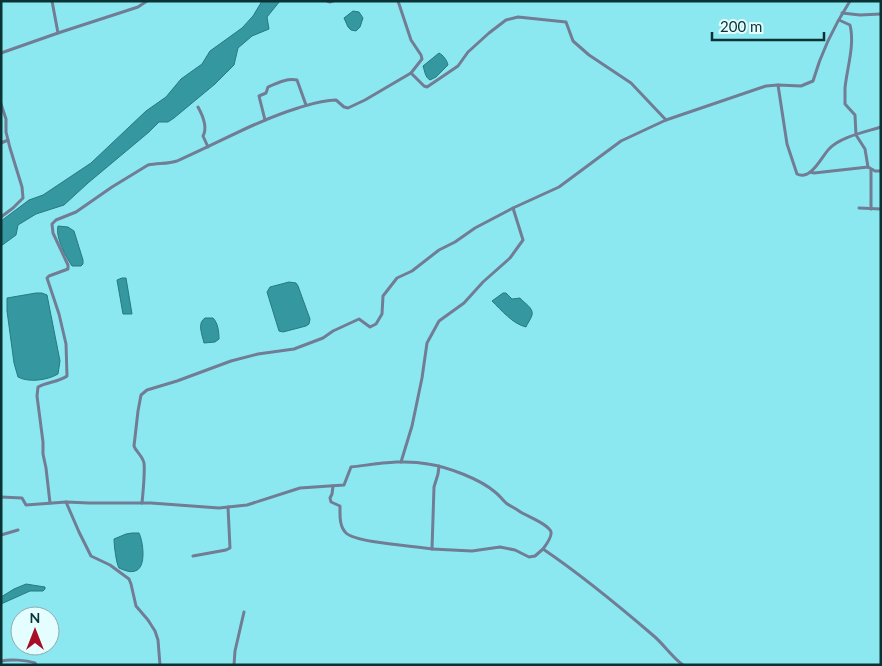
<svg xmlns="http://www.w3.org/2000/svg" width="882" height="666" font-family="Lato,sans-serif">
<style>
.water{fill:#35979f;stroke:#287980}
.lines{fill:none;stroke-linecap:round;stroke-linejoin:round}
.street{stroke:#707d95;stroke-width:3}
</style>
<rect width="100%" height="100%" fill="#8ce8f0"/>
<!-- water -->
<g class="water">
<path d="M262 1H280L267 17 269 29 252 36 238 48 234 65 215 84 174 118 168 122H159L149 132 88 183 64 205 36 214 18 225 16 235 1 246V221L29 200 43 195 91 163 146 111 166 97 181 79 202 64 210 51 242 28 253 16Z"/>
<path d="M353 11 359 12 363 18 360 27 356 31 351 30 348 27 344 18Z"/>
<path d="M439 53C443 55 447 60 448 65L436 77 430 80C425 77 425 72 423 66Z"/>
<path d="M58 226 68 227 74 231 83 260V264L81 266H72C66 257 55 237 58 226Z"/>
<path d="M122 278H126L132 314H123L117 280Z"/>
<path d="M289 282 296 283 298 286 310 319 309 324 306 326 283 332 279 331 267 292 270 287Z"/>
<path d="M36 293H42L47 295 60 361 58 374C48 380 29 383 18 377L14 363 7 311V298Z"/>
<path d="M503 293H506L512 299 520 298C524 303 534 308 532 315 531 319 527 324 526 327 513 324 501 310 492 301Z"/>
<path d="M205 318H213C218 323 219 332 219 339L215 342 204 343C202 334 197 323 205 318Z"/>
<path d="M132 533H139C143 541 147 568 135 571 130 573 124 570 119 568 116 563 114 544 114 539L126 534Z"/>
<path d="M26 584 45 587V589L43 591H30L1 604V597L14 589Z"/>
</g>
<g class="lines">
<!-- street -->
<g class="street">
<path d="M52 1 58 33"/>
<path d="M327 1 330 2 333 1"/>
<path d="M842 13 860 15 881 14"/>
<path d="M839 20 850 25C855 45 847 68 845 88 845 93 845 99 845 104L855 115 856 135 865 149 868 167"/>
<path d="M1 53 58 33 138 7 147 1"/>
<path d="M411 73 424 86 427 87 430 85 458 66 468 52 489 33 506 20 518 17 566 22 573 41 589 55 631 83 666 120"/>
<path d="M778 85 787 144 797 174C811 181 822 156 829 149 840 137 865 132 881 127"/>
<path d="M1 104 6 119V132L10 148 22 187 23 198 13 208 1 217"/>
<path d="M198 107C203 116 208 127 203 136L208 147"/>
<path d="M265 120 259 96 266 93 268 87C277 83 287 78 297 80L306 105"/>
<path d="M1 143 8 140"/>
<path d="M810 172 814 173 868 167 875 171H881"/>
<path d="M859 208 881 209"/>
<path d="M871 209V170"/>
<path d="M401 462 412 426 422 378 427 343 439 321 464 303 483 282 510 258 523 240 513 208 559 187 621 141 666 120 766 86 778 85 801 86 813 81C821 53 834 26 850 1"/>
<path d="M333 486 332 494 330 498 331 502 340 506C340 515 339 526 346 533 357 543 414 546 432 549L434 487 438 474 439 466"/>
<path d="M1 497 22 498 26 505 66 502 89 503H151L219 508 247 505 300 488 344 485 351 467C377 464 403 459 428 464 448 467 480 479 495 492 499 495 502 499 506 503 510 506 515 508 519 511 526 516 549 524 551 532 552 537 546 545 543 549 583 576 619 606 655 637 665 646 672 657 683 665"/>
<path d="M66 502 79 532 91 556 110 565 129 579 131 584 136 606 148 620 155 631 158 640 160 665"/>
<path d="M50 503 46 468 43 454V442L37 396 38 387C47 382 59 382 67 376L66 344 59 314 47 278 49 276 68 269V265L53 233 52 224 56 220 76 212 112 187 148 165C158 163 168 164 177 161 218 143 256 121 298 108 311 104 322 100 336 100L344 107 348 108 365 100 411 73 422 59 421 55 411 40 398 1"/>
<path d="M142 503C143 493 145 472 144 463 142 455 136 452 134 446L138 411 141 395 147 390 177 381 231 361 258 354 294 349 323 338 333 331 359 319 370 327 376 324 382 314 383 296 397 278 412 271 439 250 455 242 475 228 513 208"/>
<path d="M1 535 18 530"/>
<path d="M432 549 472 551 500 547 515 550 529 557 535 556 543 549"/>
<path d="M193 556 226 550 230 548 228 507"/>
<path d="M1 661C10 659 26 660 35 663L36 665"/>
<path d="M234 665 235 651 244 612"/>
</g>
</g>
<!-- border -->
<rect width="882" height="666" fill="none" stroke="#0a3336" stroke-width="5"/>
<!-- north arrow -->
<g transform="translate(35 631)"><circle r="24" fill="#e4fdff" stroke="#8dacaf"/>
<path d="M0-4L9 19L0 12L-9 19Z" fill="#a70e25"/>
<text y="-8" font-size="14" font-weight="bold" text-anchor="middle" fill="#0a3336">N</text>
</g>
<!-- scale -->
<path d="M712 32v8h112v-8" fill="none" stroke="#0a3336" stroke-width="2.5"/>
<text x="720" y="32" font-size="15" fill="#0a3336" stroke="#e4fdff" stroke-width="4" paint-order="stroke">200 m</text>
</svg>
